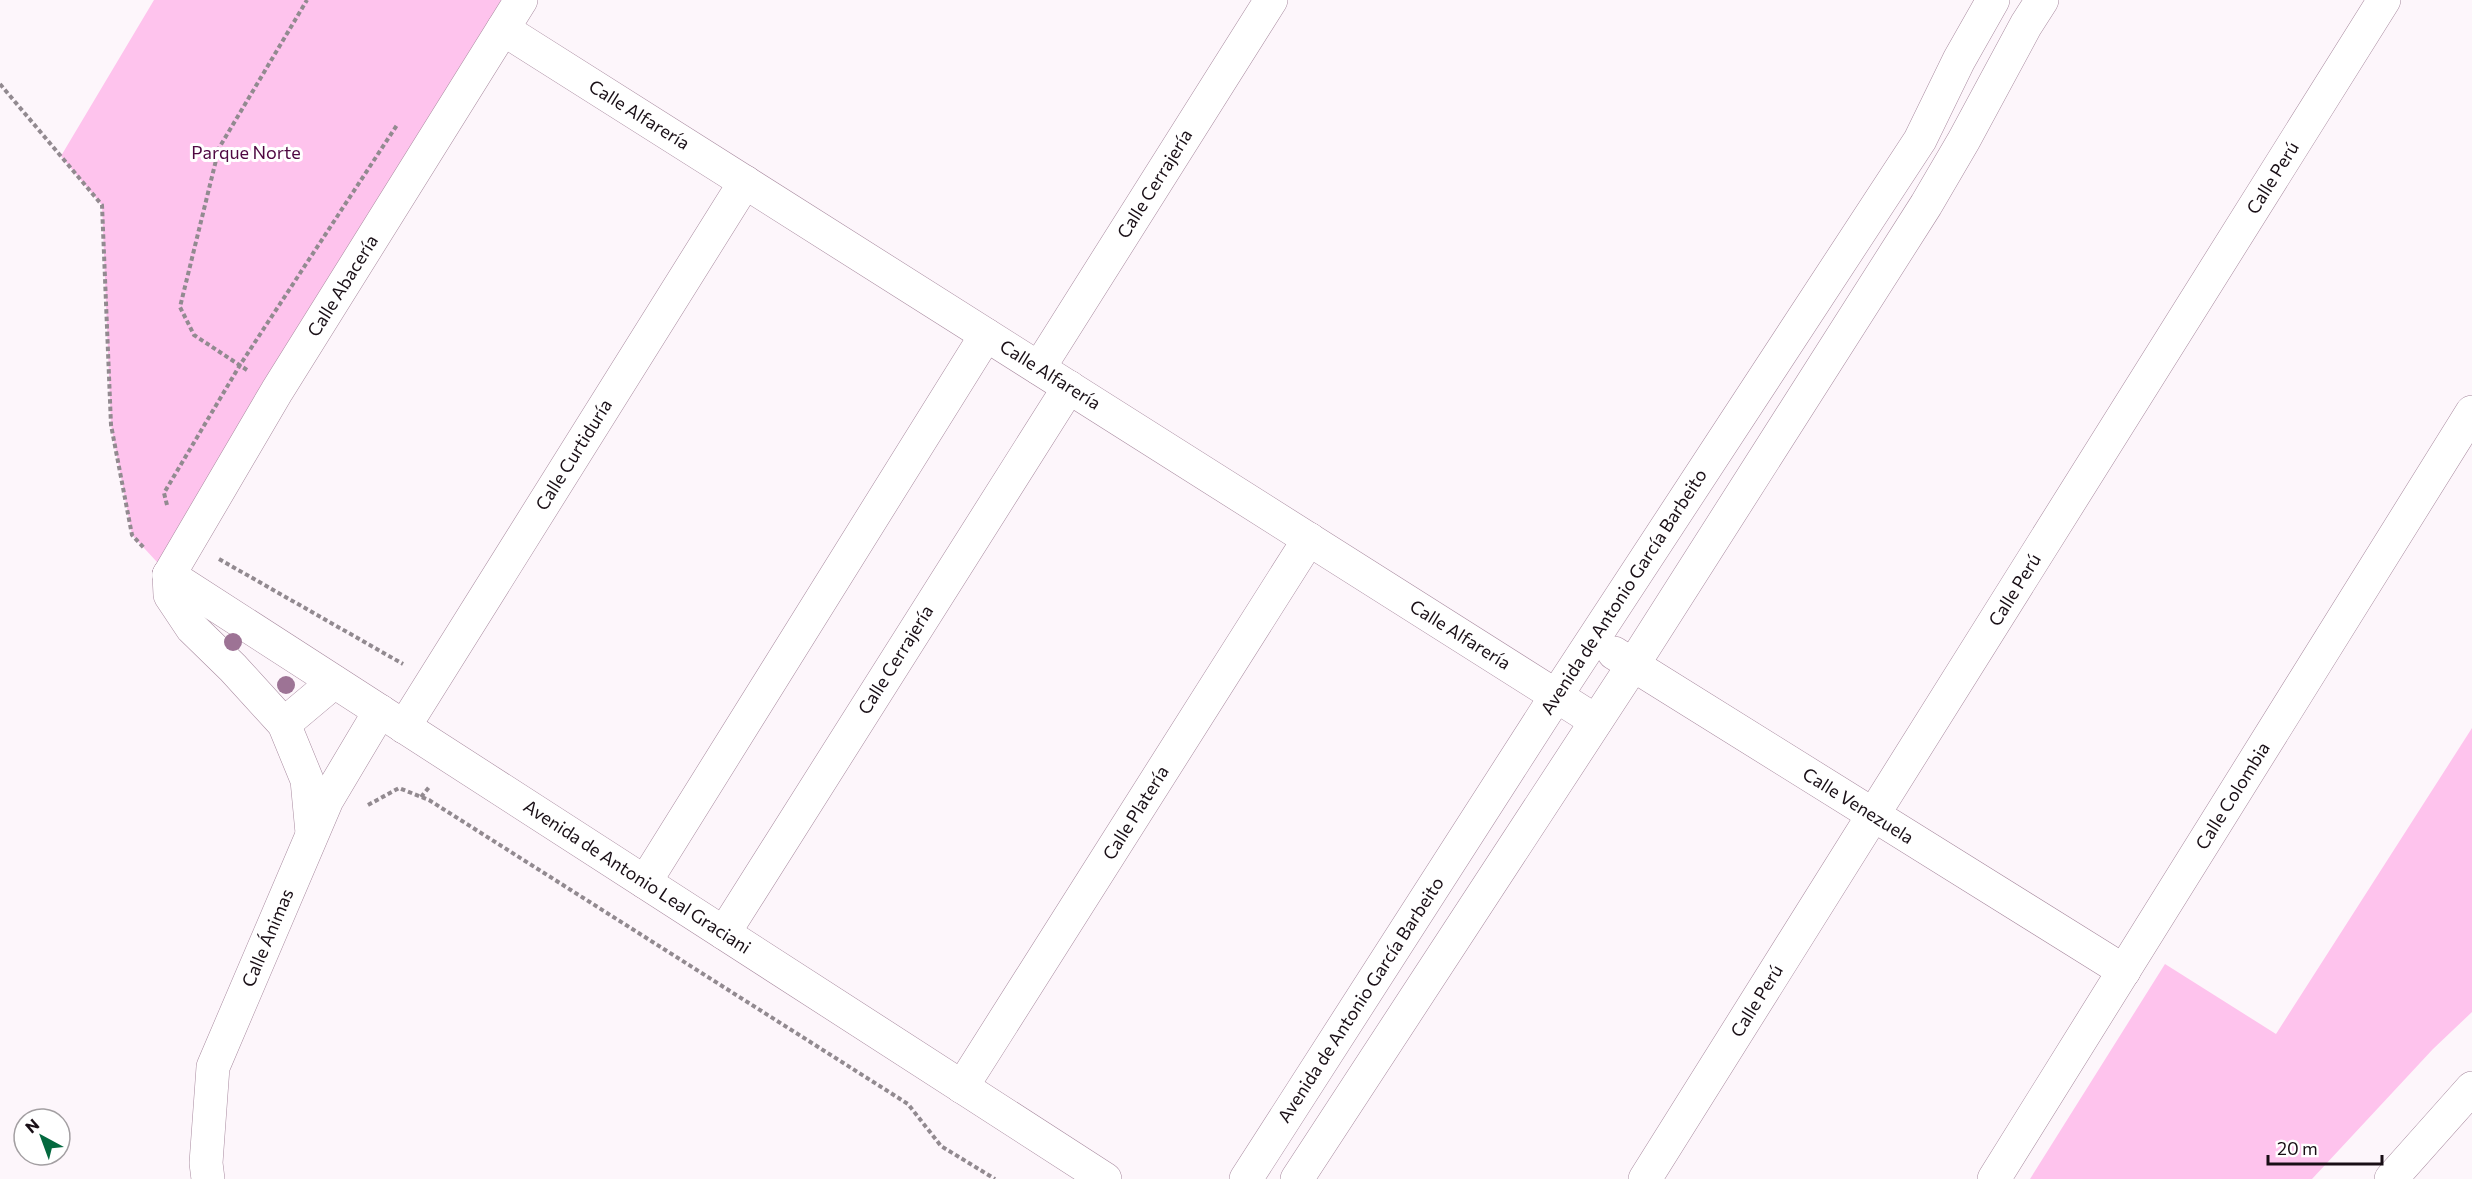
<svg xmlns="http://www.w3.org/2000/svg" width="2472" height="1179" font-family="Commissioner,sans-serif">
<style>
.green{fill:#fec3ed}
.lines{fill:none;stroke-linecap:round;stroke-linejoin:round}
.minor-casing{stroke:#a88a9f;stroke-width:34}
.path{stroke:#928a90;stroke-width:4;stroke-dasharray:4.5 3;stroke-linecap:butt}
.minor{stroke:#fff;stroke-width:33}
.tree{fill:#9d7395}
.labels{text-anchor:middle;stroke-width:6;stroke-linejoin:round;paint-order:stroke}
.street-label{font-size:18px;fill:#190f16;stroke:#fff}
.park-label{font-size:18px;fill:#4f0842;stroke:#fff}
</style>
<rect width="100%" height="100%" fill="#fdf6fb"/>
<!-- green -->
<g class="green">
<path d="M154 0H521L169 575 132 535 111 425 102 205 61 156Z"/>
<path d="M2472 728V1012L2433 1049 2312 1179H2030L2165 964 2276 1034Z"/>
</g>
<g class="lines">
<!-- minor casing -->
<g class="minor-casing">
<g id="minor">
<path d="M503 29 1596 721"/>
<path d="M1039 368 1271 0"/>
<path d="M169 575 1105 1179"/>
<path d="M169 575 277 391 521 0"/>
<path d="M169 575 170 595 192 628 233 668 284 724 307 780 312 833"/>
<path d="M1614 653 2124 971"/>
<path d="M284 724 334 682"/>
<path d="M404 727 745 182"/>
<path d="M645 882 986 335"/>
<path d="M724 933 1069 387"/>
<path d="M962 1087 1309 539"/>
<path d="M208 1179 206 1163 213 1067 327 800 380 711"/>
<path d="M1246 1179 1556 696 1920 140 1959 60 1993 0"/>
<path d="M1297 1179 1633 665 1926 205 1964 140 2026 25 2042 0"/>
<path d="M1645 1179 2384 0"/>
<path d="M1994 1179 2472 412"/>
<path d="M2391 1179 2472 1088"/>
</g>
</g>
<!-- path -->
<g class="path">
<path d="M0 84 102 205 111 425 132 535 144 548"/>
<path d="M247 370 194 335 180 307 219 148 307 0"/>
<path d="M167 505 164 493 240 365 397 125"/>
<path d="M219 559 403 664"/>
<path d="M421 797 430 786"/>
<path d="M368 805 399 788 429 800 908 1104 941 1146 995 1179"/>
</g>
<!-- minor -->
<use href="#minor" class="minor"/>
</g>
<!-- trees -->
<g class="tree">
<circle cx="233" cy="642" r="9"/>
<circle cx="286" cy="685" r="9"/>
</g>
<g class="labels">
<!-- street labels -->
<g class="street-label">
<text transform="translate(639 115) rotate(32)" y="6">Calle Alfarería</text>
<text transform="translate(2273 178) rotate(-58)" y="6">Calle Perú</text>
<text transform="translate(1155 184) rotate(-58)" y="6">Calle Cerrajería</text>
<text transform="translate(343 286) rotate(-58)" y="6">Calle Abacería</text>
<text transform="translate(1050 375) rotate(32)" y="6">Calle Alfarería</text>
<text transform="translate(574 455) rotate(-58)" y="6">Calle Curtiduría</text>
<text transform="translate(2015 590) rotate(-58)" y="6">Calle Perú</text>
<text transform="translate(1624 592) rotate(-57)" y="6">Avenida de Antonio García Barbeito</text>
<text transform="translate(1460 635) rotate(32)" y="6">Calle Alfarería</text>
<text transform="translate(896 660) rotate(-58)" y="6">Calle Cerrajería</text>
<text transform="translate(2233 796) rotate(-58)" y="6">Calle Colombia</text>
<text transform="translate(1858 806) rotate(32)" y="6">Calle Venezuela</text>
<text transform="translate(1136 813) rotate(-58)" y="6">Calle Platería</text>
<text transform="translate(637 877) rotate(33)" y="6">Avenida de Antonio Leal Graciani</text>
<text transform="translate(268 938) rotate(-67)" y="6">Calle Ánimas</text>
<text transform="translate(1361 1000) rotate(-57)" y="6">Avenida de Antonio García Barbeito</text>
<text transform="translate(1757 1001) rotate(-58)" y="6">Calle Perú</text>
</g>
<!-- park labels -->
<g class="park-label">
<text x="246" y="159">Parque Norte</text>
</g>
</g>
<!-- north arrow -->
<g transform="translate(42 1137) rotate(319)"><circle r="28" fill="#ffffff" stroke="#a39fa2" stroke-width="1.5"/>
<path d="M0-4.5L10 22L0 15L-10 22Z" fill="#04693f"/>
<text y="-9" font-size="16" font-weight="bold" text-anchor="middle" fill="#190f16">N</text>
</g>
<!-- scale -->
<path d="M2268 1155v9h114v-9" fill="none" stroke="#190f16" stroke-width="3"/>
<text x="2277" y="1155" font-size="18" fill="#190f16" stroke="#ffffff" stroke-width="4.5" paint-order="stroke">20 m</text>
</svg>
